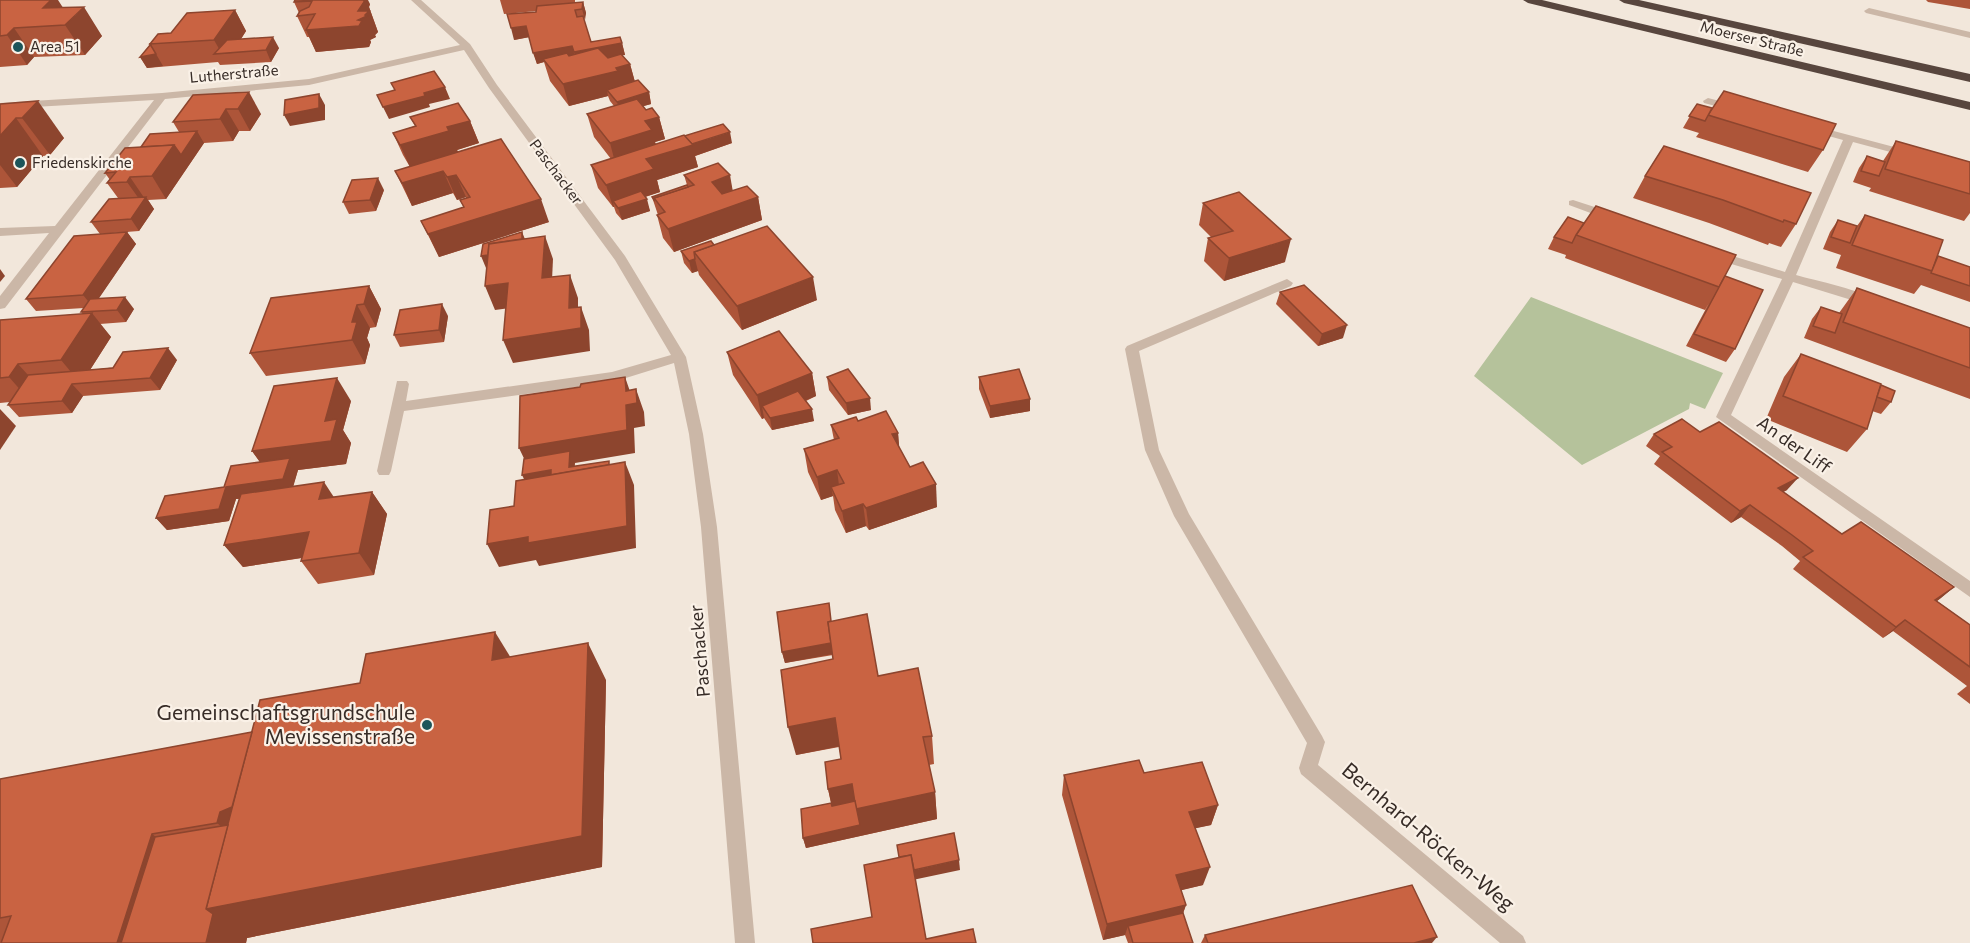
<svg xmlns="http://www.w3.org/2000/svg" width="1970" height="943" font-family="Commissioner,sans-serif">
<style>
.green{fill:#b5c29b}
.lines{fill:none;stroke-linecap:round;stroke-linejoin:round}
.minor{fill:#cbb7a7;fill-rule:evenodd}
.highway{fill:#58463e;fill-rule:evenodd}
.wall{fill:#ad5539}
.shaded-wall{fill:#8d452e}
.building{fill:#c96342;stroke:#8d452e;stroke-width:1.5}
.poi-dot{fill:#1c555a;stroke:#faf1e7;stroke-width:2}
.labels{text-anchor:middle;stroke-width:4.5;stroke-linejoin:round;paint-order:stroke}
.far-street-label{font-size:15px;fill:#372c27;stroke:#faf1e7}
.far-poi-label{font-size:15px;fill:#372c27;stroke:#faf1e7;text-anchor:start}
.street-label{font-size:18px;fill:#372c27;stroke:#faf1e7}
.near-poi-label{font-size:21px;fill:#372c27;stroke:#faf1e7;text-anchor:end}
.near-street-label{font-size:21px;fill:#372c27;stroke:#faf1e7}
</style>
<rect width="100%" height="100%" fill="#f2e7db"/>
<!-- green -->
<path class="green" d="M1531 297 1723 373 1705 409 1690 403 1689 409 1582 465 1474 376Z"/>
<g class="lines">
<!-- minor -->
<g class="minor">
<path d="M411 0H421L470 44 497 85 625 256 686 357 703 434 717 527 755 943H735L701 527 689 434 674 363 613 382 404 411 391 471 389 475H379L377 471 397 381H407L409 384 406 401 612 372 671 355 615 260 489 88 464 50 309 85 165 99 5 308 0 309V296L49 233 0 236V228L55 226 154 100 0 109V103L162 93 309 79 460 45Z"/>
<path d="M1869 8 1970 32V38L1866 13 1864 11Z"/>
<path d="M1708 98 1739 106 1740 108 1735 111 1704 103 1703 101Z"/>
<path d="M1811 125 1913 152 1915 154 1909 157 1853 142 1796 275C1813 280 1867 291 1877 302L1871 306 1793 282 1731 415 1970 581V597L1716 417 1782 279 1728 263 1707 254 1713 250 1785 272 1843 140 1807 130 1806 128Z"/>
<path d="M1573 200 1616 214 1618 217 1612 221 1569 205V201Z"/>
<path d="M1287 279 1293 283 1291 286 1139 351 1159 450 1189 514 1322 736 1325 742 1318 765 1523 936 1526 943H1500L1301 774 1299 768 1307 743 1174 516 1145 450 1125 349 1127 346Z"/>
</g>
<!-- highway -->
<g class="highway">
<path d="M1523 0H1542L1970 102V110L1528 3Z"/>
<path d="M1619 0H1639L1970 74V82L1624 3Z"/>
</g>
</g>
<!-- wall -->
<g class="wall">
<path d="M0 0 63 7 102 36 85 55 34 57 27 65 0 67Z"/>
<path d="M295 0 370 4 369 7 378 32 375 35 376 37 370 40 371 42 369 47 316 52 309 37H307L297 16 299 13 294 2Z"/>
<path d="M500 0H575V3L583 2 586 13 584 20 591 42 622 43 625 55H622L630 64 635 82 649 92 651 104 643 106 646 110 659 117 665 139 655 142 656 144 684 136 732 143 695 156 698 167 657 180 660 192 645 197 650 211 622 220 616 213 614 207H613L598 188 591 165 611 159 594 137 587 114 614 106 610 101 608 96 569 106 550 81 544 62 537 64 529 37 514 40 536 11 504 14Z"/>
<path d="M1926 0H1970V9L1928 2Z"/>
<path d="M235 10 246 31 241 39 279 48 271 62 220 65 218 62 147 68 140 57 158 34 171 33Z"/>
<path d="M193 95 261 114 250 131H239L233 141 204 143 166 199 148 200 154 209 139 231 100 234 91 222 118 198 107 183 110 180 105 173 179 132 173 122Z"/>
<path d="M0 104 64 138 50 155 43 156 17 187 0 188Z"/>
<path d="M1697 104 1823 150 1808 172 1696 137 1699 133 1683 128Z"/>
<path d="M410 117 470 121 479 143 457 150 458 152 549 222 439 257 421 221 464 208 460 200 466 198V197L457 200 453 193 412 206 395 171 410 167 403 155 393 133 415 126Z"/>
<path d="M1896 141 1970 162V213L1964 221 1869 191 1871 188 1853 182 1859 168 1867 156 1883 161Z"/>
<path d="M1664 146 1796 224 1781 247 1769 243 1768 245 1709 223 1633 198 1645 176Z"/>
<path d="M684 175 733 190 758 197 762 220 674 252 663 238 657 215H658L652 197 687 185Z"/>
<path d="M384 190 376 211 349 214 343 202Z"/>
<path d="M1203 203 1285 262 1224 281 1204 261 1208 238 1211 237 1199 225Z"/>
<path d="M1865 215 1938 256 1970 267V302L1921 285 1914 294 1836 268 1841 255 1823 249 1830 232 1838 220 1857 226Z"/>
<path d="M1568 217 1725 276 1735 349 1726 362 1686 346 1709 303 1705 310 1565 258 1566 255 1548 249 1554 237Z"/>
<path d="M127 232 136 244 98 299 134 309 126 322 100 324 111 337 90 370 177 360 160 390 83 396 72 413 19 417 8 405 10 402 0 403V320L83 314 81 312 84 308 36 311 26 299Z"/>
<path d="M714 245 817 300 742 330 699 275 698 271 692 273 684 263 681 251Z"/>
<path d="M369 286 381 309 376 327 370 328 367 338 370 345 365 364 266 376 250 353Z"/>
<path d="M1857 288 1970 328V399L1804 338 1812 319 1821 307 1839 313Z"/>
<path d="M1280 292 1343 338 1318 346 1276 304Z"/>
<path d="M448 316 444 342 400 347 394 335Z"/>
<path d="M727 352 812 373 816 396 806 401 814 421 772 430 764 418 762 419 733 375Z"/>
<path d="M1801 354 1881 385 1891 402 1881 414 1872 411 1867 429 1847 452 1766 419 1784 377Z"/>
<path d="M827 377 871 410 848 415 829 390Z"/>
<path d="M979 377 1030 399V411L990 418 979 389Z"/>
<path d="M351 401 343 430 351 443 346 464 298 470 293 486 334 497 372 492 387 514 374 575 318 584 301 561 302 558 243 567 224 545 239 499H236L229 521 167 530 156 518 224 487 260 462 252 451Z"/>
<path d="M858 421 898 433 899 448 910 467 937 507 869 530 866 526 846 533 835 510 833 496 821 500 808 472 804 449 834 440 831 425Z"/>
<path d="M1654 434 1787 490 1783 492 1842 534 1954 587 1937 601 1970 625V704L1957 694 1967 686 1893 631 1883 638 1793 569 1800 561 1782 546 1741 517 1731 523 1654 464 1660 456 1646 446Z"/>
<path d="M832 621 878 676 932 736 934 764 929 765 935 792 937 819 806 848 803 838 831 803 828 789 841 759 839 747 796 755 833 659V655L785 663 782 652Z"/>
<path d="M510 657 606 680 602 867 247 938 246 943H0V779L252 732Z"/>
<path d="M1144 773 1218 805 1211 825 1195 828 1203 885 1181 890 1186 905 1183 913 1193 943H1128L1125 935 1103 940 1062 795 1064 775Z"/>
<path d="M1205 935 1432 943H1201Z"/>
</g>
<!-- shaded-wall -->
<g class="shaded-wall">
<path d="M51 0H58L71 20 84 7 102 36 85 55 65 25 43 8Z"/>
<path d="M355 0H368L370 4 369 7 378 32 375 35 376 37 370 40 371 42 369 47 316 52 306 30 358 11Z"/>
<path d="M583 2 586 13 585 20 582 9Z"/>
<path d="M235 10 246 31 232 53 222 54 214 40Z"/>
<path d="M526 26 530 37 514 40 511 28Z"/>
<path d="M14 28 34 57 27 65 7 35Z"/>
<path d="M273 37 279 48 271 62 266 50Z"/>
<path d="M622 43 625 55 577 63 574 52Z"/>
<path d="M572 46 575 57 543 59 544 62 537 64 533 53Z"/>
<path d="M156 54 163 66 147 68 140 57Z"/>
<path d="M630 64 636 86 607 90 608 96 569 106 563 84Z"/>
<path d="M445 87 450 99 429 104 430 107 389 119 383 107 424 93Z"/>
<path d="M249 92 261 114 250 131 238 109Z"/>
<path d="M649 92 651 104 620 113 617 102Z"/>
<path d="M319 94 325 105V120L290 126 284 115Z"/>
<path d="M38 101 64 138 50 155 22 118Z"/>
<path d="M226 109 239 131 233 141 220 119Z"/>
<path d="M659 117 665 139 655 142 657 153 616 166 610 143 645 121Z"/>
<path d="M16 118 43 156 17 187 0 165V136Z"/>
<path d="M470 121 479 143 457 150 459 153 410 167 400 145 447 127Z"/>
<path d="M197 131 204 143 166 199 152 176 174 145Z"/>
<path d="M730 132 732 143 695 156 698 167 657 180 660 192 617 206 613 201 614 207H613L606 185 646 159Z"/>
<path d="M443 171 453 193 412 206 402 183Z"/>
<path d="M456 175 466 197 457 200 447 177Z"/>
<path d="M730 175 734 198 717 204 712 182Z"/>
<path d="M130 177 145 199 146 197 154 209 139 231 131 219 142 203 127 182Z"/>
<path d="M378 178 384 190 376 211 370 200Z"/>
<path d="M758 197 762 220 674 252 668 229Z"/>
<path d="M541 199 549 222 439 257 428 234Z"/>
<path d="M647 199 650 211 622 220 618 208Z"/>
<path d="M127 232 136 244 93 307 83 295Z"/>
<path d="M522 232 527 244 486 268 481 256Z"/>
<path d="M545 236 553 259 551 301 542 278Z"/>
<path d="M1291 239 1285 262 1224 281 1229 258Z"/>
<path d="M695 259 698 271 692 273 689 261Z"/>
<path d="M0 269 5 276 0 282Z"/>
<path d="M570 275 578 298V329L581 307 589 330 590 351 513 363 503 340 569 308Z"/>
<path d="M813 277 817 300 742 330 737 306Z"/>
<path d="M508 283 517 307 495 310 485 286Z"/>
<path d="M369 286 381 309 376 327 364 304Z"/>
<path d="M125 297 134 309 126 322 117 310Z"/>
<path d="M442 304 448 316 444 342 439 330Z"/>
<path d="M357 305 370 328 367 338 370 345 365 364 352 340V322Z"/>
<path d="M92 313 111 337 81 384 61 360Z"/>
<path d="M1347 325 1343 338 1318 346 1322 334Z"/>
<path d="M168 348 177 360 160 390 150 378Z"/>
<path d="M18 364 39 387 30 401 9 377Z"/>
<path d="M812 373 816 396 769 416 762 406 764 418 762 419 757 395Z"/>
<path d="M625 377 633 400 636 389 644 412 645 426 634 428 635 453 575 463 574 479 569 467 530 471 519 448 626 391Z"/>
<path d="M337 378 351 401 343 430 351 443 346 464 298 470 292 491 236 499 229 521 167 530 156 518 226 487 269 475 252 451 325 421Z"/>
<path d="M72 384 83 396 72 413 62 401Z"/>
<path d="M870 398 871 410 848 415 846 403Z"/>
<path d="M1030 399V411L990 418V406Z"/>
<path d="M0 409 16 426 0 450Z"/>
<path d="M812 409 814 421 772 430 770 418Z"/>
<path d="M898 433 900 456 892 434Z"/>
<path d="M625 462 634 485 636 548 539 566 536 560 499 567 487 544Z"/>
<path d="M551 470 557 482 528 487 522 475Z"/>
<path d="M837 470 840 493 831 487 833 496 821 500 817 477Z"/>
<path d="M1798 478 1787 490 1768 500 1778 488Z"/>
<path d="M324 482 339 505 319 499Z"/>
<path d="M936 484 937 507 869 530 866 508Z"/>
<path d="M372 492 387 514 374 575 359 553Z"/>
<path d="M863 504 866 526 846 533 842 511Z"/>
<path d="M1750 505 1741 517 1731 523 1740 511Z"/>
<path d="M309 532 326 554 243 567 224 545Z"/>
<path d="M1954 587 1941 598 1922 612 1935 600Z"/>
<path d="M1905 620 1893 631 1883 638 1896 627Z"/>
<path d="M495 632 517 668 492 660Z"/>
<path d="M588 643 606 680 602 867 247 938 246 943H206V909L233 836 217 823 220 812Z"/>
<path d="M831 643 833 654 785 663 782 652Z"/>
<path d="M835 718 841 746 796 755 788 727Z"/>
<path d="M852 784 935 792 937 819 806 848 803 838 834 816 828 789Z"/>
<path d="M1218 805 1211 825 1183 831 1189 812Z"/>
<path d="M152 834 187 860 163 943H117Z"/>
<path d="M959 860 960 870 903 882 902 873Z"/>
<path d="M1210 867 1203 885 1170 893 1176 875Z"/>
<path d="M1186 905 1180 922 1128 926 1125 935 1103 940 1107 924Z"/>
<path d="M1437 937 1432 943H1414Z"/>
</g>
<!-- building -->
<g class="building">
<path d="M0 0H51L43 8 84 7 65 25 14 28 7 35 0 36Z"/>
<path d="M295 0H364V2L358 11H369L365 15 367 16 358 20 362 21 359 26 306 30 315 14 297 16 300 11 309 7 312 1 294 2Z"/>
<path d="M583 2 582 9 575 10 577 17 583 16 591 42 620 37 622 43 574 52 572 46 533 53 526 26 511 28 507 14 536 12 537 6Z"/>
<path d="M235 10 214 40 150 44 158 34 171 33 187 13Z"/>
<path d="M273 37 266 50 214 54 227 40Z"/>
<path d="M150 44 156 54 140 57 151 44Z"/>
<path d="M598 48 608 58 621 54 630 64 616 68 618 71 563 84 543 59 567 53 569 56Z"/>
<path d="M434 71 445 87 424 93 425 96 383 107 377 95 395 90 391 83Z"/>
<path d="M638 80 649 92 617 102 607 90Z"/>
<path d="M1724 91 1836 124 1823 150 1708 115Z"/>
<path d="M249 92 238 109H226L220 119 173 122 193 95Z"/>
<path d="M319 94V108L284 115 285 100Z"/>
<path d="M637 99 646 110 652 108 659 117 645 121 652 130 610 143 587 114Z"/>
<path d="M38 101 22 118H16L0 136V104Z"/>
<path d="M458 103 470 121 447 127 449 131 400 145 393 133 416 126 410 117Z"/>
<path d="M1697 104 1712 108 1705 121 1689 116Z"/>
<path d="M723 124 730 132 692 144 684 136Z"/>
<path d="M197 131 181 155 174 145 141 147 150 134Z"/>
<path d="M684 135 693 145 646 159 654 169 606 185 591 165Z"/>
<path d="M501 139 541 199 428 234 421 221 464 207 460 200 470 197 456 175 447 177 443 171 402 183 395 171Z"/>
<path d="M1896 141 1970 162V194L1885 169Z"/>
<path d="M174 145 152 176 130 177 127 182 107 183 116 172 105 173 125 148Z"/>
<path d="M1664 146 1811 193 1796 224 1784 220 1783 222 1723 200 1645 176Z"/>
<path d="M1867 156 1885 162 1879 176 1861 171Z"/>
<path d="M718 163 730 175 712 182 722 194 747 186 758 197 668 229 657 215 665 212 654 198 694 185 684 175Z"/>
<path d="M378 178 370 200 343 202 352 180Z"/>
<path d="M687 185 688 187 654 198V200L652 197Z"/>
<path d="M641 191 647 199 618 208 613 201Z"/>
<path d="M1239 192 1291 239 1229 258 1208 238 1233 231 1203 203Z"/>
<path d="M146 197 131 219 91 222 109 199Z"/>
<path d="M1596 206 1736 255 1719 287 1576 235Z"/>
<path d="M1865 215 1943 240 1932 271 1852 245Z"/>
<path d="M1568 217 1584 223 1576 235 1572 243 1554 237Z"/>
<path d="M1838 220 1857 226 1850 243 1831 237Z"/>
<path d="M767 226 813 277 737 306 694 252Z"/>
<path d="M127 232 83 295 26 299 74 236Z"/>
<path d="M522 232V239L489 244 488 255 481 256 483 244Z"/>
<path d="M545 236 542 278 570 275 569 308 581 307V328L503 340 508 283 485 286 489 244Z"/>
<path d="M711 241 714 245 694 252 695 259 689 261 681 251Z"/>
<path d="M1938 256 1970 267V286L1931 273Z"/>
<path d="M1725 276 1763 290 1735 349 1694 334Z"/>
<path d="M1304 285 1347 325 1322 334 1280 292Z"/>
<path d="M369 286 364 304 357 305 354 315 352 322H357L352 340 250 353 271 298Z"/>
<path d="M1857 288 1970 328V368L1843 322Z"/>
<path d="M125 297 117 310 81 312 90 299Z"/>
<path d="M442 304 439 330 394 335 400 310Z"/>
<path d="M1821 307 1842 314 1835 333 1813 326Z"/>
<path d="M92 313 61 360 18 364 9 377 0 378V320Z"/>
<path d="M779 331 812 373 757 395 727 352Z"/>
<path d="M168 348 150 378 72 384 62 401 8 405 28 375 113 368 123 352Z"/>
<path d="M1801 354 1881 384 1867 429 1783 396Z"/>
<path d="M848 369 870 398 846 403 827 377Z"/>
<path d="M1019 369 1030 399 990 406 979 377Z"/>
<path d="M625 377 626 391 636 389 637 403 626 405 627 430 519 448 520 396 580 387 581 384Z"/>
<path d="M337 378 325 421 337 419 331 441 252 451 274 386Z"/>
<path d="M1881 385 1895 391 1891 402 1877 397Z"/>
<path d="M798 391 812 409 770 418 762 406Z"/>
<path d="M886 411 898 433 892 434 910 467 923 462 936 484 866 508 863 504 842 511 831 487 844 483 837 470 817 477 804 449 839 438 831 425 856 417 858 421Z"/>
<path d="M1682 419 1700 432 1719 422 1798 478 1778 488 1842 534 1861 522 1954 587 1935 600 1970 625V667L1905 620 1896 627 1803 557 1813 551 1792 535 1750 505 1740 511 1662 452 1672 447 1654 434Z"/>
<path d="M570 451 569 467 609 461V465L551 475V470L522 475 524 459Z"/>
<path d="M290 458 283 479 226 487 219 509 156 518 165 496 224 487 231 466Z"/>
<path d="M625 462 627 526 528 543V537L487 544 490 510 514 506 516 481Z"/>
<path d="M324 482 319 499 372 492 359 553 301 561 309 532 224 545 241 494Z"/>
<path d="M829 603 831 621 828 622 831 643 782 652 777 612Z"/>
<path d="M867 614 878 676 918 668 932 736 923 737 935 792 856 809 852 784 828 789 825 762 841 759 835 718 788 727 781 670 833 659 828 622Z"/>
<path d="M495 632 492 660 588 643 582 836 206 909 260 700 360 683 366 654Z"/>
<path d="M252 732 232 807 220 812 217 823 152 834 117 943H1L11 916 0 918V779Z"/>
<path d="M1139 760 1144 773 1202 762 1218 805 1189 812 1210 867 1176 875 1186 905 1107 924 1064 775Z"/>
<path d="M855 801 860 825 803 838 801 809 831 803 832 806Z"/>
<path d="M228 825 206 909 213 914 206 943H121L155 837Z"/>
<path d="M954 833 959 860 914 870 911 855 899 857 897 845Z"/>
<path d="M911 855 926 939 973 929 976 943H813L811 929 872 917 864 865Z"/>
<path d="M1412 885 1437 937 1414 943H1208L1205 935Z"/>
<path d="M1183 913 1193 943H1133L1128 926Z"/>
</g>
<!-- markers -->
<g class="poi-dot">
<circle cx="18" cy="47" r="6"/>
<circle cx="20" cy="163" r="6"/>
<circle cx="427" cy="725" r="6"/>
</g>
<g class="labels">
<!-- far-street labels -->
<g class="far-street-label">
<text transform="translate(1752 39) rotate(14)" y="5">Moerser Straße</text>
<text transform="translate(234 74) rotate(-5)" y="5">Lutherstraße</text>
<text transform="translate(556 172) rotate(53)" y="5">Paschacker</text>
</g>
<!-- far-poi labels -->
<g class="far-poi-label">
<text x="30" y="52">Area 51</text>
<text x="32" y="168">Friedenskirche</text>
</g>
<!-- street labels -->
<g class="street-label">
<text transform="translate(1794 445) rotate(35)" y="6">An der Liff</text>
<text transform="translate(700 651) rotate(-95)" y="6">Paschacker</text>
</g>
<!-- near-poi labels -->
<g class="near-poi-label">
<text x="415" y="720">Gemeinschaftsgrundschule<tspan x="415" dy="24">Mevissenstraße</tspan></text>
</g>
<!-- near-street labels -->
<g class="near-street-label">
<text transform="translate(1428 837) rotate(40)" y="7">Bernhard-Röcken-Weg</text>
</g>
</g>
</svg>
